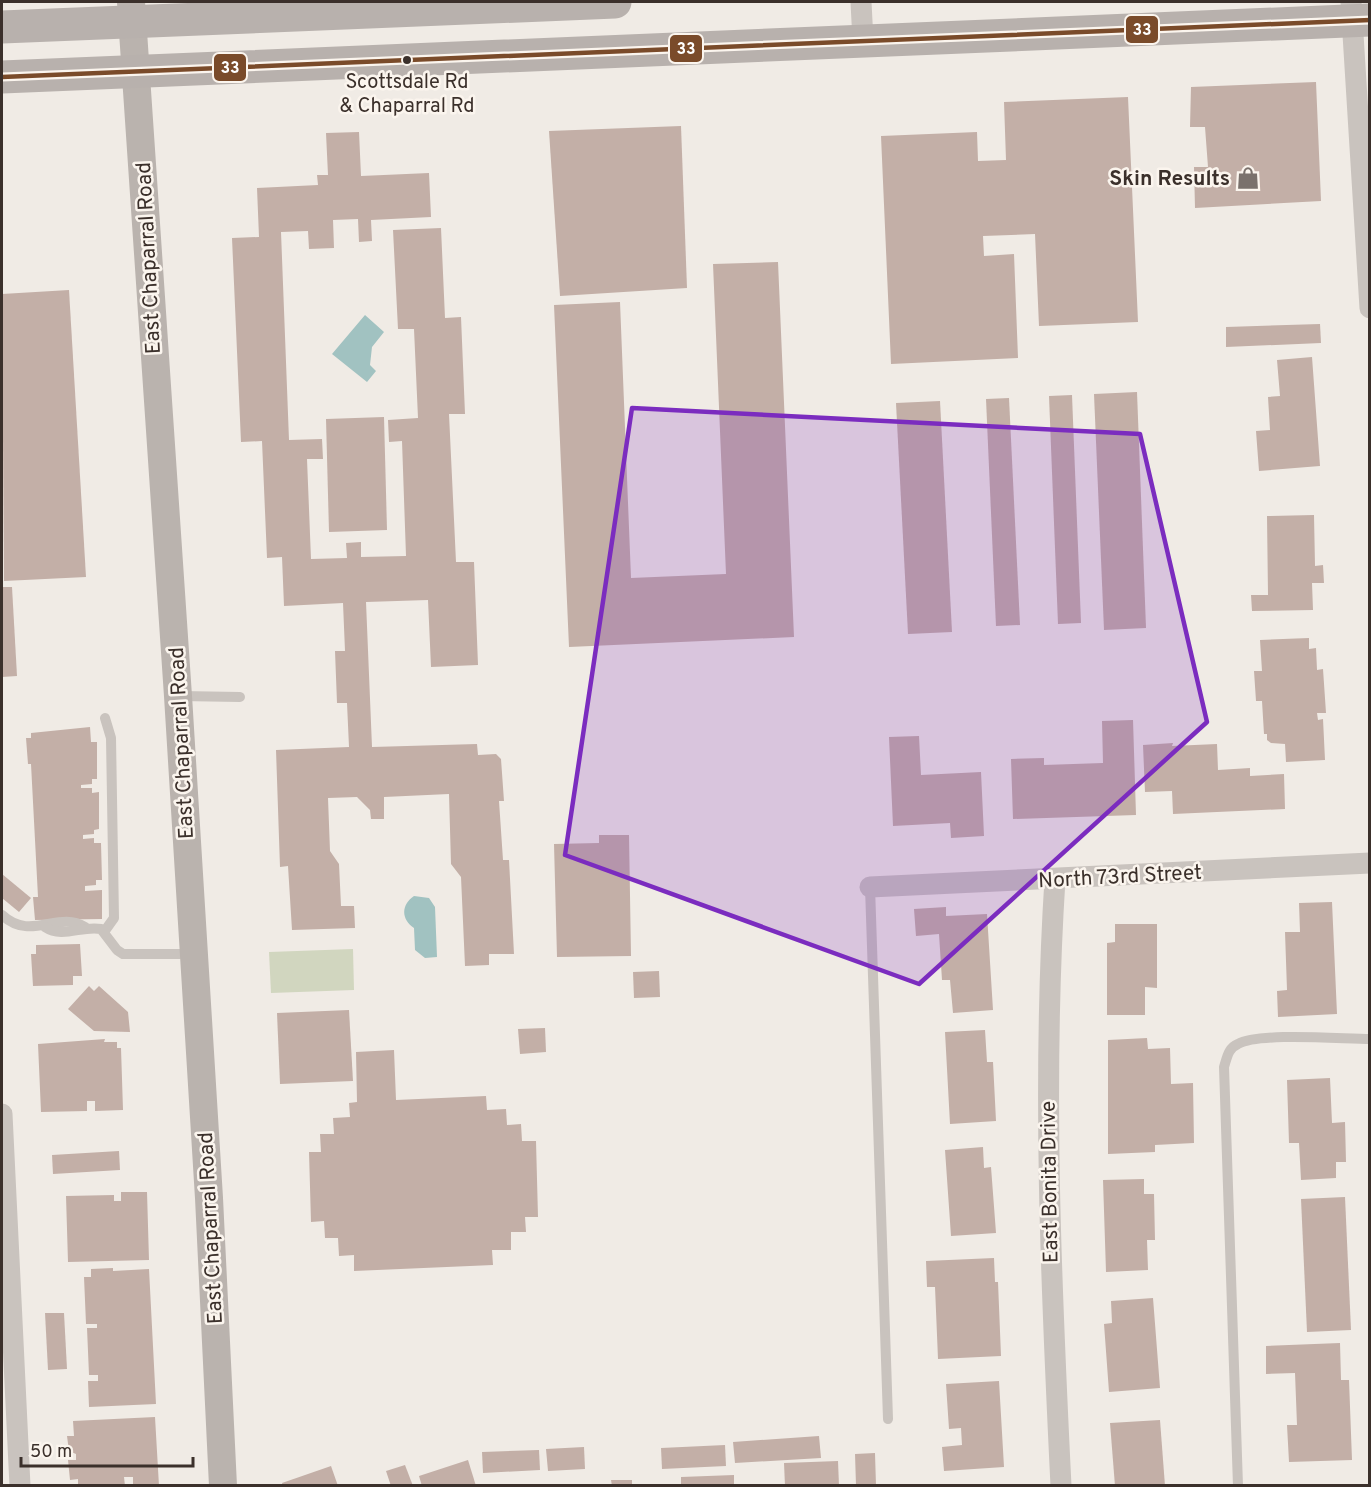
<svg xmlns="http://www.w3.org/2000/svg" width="1371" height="1487" font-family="Overpass,sans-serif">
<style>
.green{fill:#d1d6bf}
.water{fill:#a1c2c1}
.building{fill:#c3afa7}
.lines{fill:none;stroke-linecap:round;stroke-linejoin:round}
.lane{stroke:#c9c3be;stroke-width:10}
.street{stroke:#c9c3be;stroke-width:21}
.secondary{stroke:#bab3ae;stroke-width:28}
.primary{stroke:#b8b1ad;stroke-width:33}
.bus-1-casing{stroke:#fbf5ee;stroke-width:9}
.bus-1{stroke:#7a4b2a;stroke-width:4.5}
.marked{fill:#7b2cbf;fill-opacity:0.2;stroke:#7b2cbf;stroke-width:4.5;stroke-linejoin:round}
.bus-dot{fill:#3b302b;stroke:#fbf5ee;stroke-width:2}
.labels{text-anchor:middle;stroke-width:5;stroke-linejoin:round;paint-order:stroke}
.bus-label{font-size:20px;fill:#3b302b;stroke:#fbf5ee}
.poi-label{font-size:21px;font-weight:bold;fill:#3b302b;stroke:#fbf5ee;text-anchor:end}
.street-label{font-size:21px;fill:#3b302b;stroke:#fbf5ee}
.line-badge{stroke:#fbf5ee;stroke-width:2}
.badge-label{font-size:16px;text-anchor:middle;font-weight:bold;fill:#fff}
</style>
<rect width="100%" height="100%" fill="#f0ebe5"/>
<!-- green -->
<path class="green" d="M353 949 354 990 271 993 269 952Z"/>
<!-- water -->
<g class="water">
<path d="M365 315 384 332 372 347 370 365 376 371 367 382 332 354Z"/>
<path d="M414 896 429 898 435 907 437 957 425 958 415 950 414 928C401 919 401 905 414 896Z"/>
</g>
<!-- building -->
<g class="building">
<path d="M1316 82 1321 201 1195 208 1194 167H1208L1205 127H1190L1191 87Z"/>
<path d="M1128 97 1138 322 1039 326 1035 234 983 236 984 256 1014 254 1018 358 891 364 881 136 977 132 978 161 1006 160 1004 102Z"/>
<path d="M681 126 687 288 560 296 549 131Z"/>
<path d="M359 132 361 176 429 173 431 217 371 220 372 241 359 242 358 219 333 220 334 248 309 249 308 231 281 232 289 440 322 439 323 459H307L311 559 347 558 346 543 361 542V557L406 556 402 441 389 442 388 420 418 418 414 329H398L393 230 441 228 445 318 461 317 465 414H449L456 562H474L478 665 431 667 428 600 366 602 372 747 477 744 478 755 496 754 501 759 504 801H499L503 860H509L514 954H489V965L465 966 461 877 451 864 449 794 384 797V819H371L370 810 357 797 328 798 330 851 339 864 341 906H354L355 928 292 930 288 866 280 867 276 750 349 747 347 703H337L335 651H345L343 603 284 606 282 557 267 558 262 441 241 442 232 238 259 237 257 188 318 185 317 175H328L326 133Z"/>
<path d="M778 262 794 637 569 647 554 305 620 302 631 578 726 574 713 264Z"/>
<path d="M69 290 86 577 4 581 2 294Z"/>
<path d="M1320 324 1321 343 1226 347V327Z"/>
<path d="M1312 357 1320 466 1259 471 1256 431 1270 430 1268 397 1280 396 1277 360Z"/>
<path d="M1137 392 1146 628 1104 630 1094 394Z"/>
<path d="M1072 395 1081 623 1058 624 1049 396Z"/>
<path d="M1009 398 1020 625 996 626 986 399Z"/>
<path d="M940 401 952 632 908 634 896 403Z"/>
<path d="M384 417 387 530 329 532 326 419Z"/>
<path d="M1314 515 1315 566 1323 565 1324 583H1312L1313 610 1252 611 1251 595H1268L1267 516Z"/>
<path d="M2 587H12L17 676 2 677Z"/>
<path d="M1309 638V649L1316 648 1317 670 1323 669 1326 713H1317L1318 720 1323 719 1325 760 1286 762 1285 744 1271 743 1267 740V734H1264L1262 701H1256L1254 671H1262L1260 640Z"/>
<path d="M1133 720 1136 815 1013 819 1011 759 1044 758V765L1103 763 1102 721Z"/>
<path d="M90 727 91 742H97V779H92V784L81 785V788H92V793L99 792V829L94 830V834L83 835V839L94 838V843H101L102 880H96V885L85 886V891L102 890V919L35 920 33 897H38L31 764H28L26 738H31V733Z"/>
<path d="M919 736 921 775 981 772 984 836 951 838 950 823 893 826 889 737Z"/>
<path d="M1173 743 1172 746 1217 744 1218 770 1250 768V776L1284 774 1285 809 1173 814 1172 791 1145 792 1143 745Z"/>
<path d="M599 835H629L631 956 557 957 554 844 599 843Z"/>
<path d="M2 874 31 898 19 912 2 898Z"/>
<path d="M1332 902 1337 1014 1278 1017 1277 991 1287 990 1285 932H1300L1299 903Z"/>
<path d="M946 907V916L987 914 993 1010 953 1013 950 980H942L939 934 916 936 914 909Z"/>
<path d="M1115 924H1157V988L1145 987V1015H1107V943L1115 942Z"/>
<path d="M80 944 82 976H73V985L33 986 31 954H36V945Z"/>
<path d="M659 971 660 997 634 998 633 972Z"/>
<path d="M89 986 94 991 99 986 128 1012 130 1032 94 1031 68 1009Z"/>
<path d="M349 1010 353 1081 280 1084 277 1013Z"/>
<path d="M545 1028 546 1052 520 1054 518 1029Z"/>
<path d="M985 1030 987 1062H993L996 1121 950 1124 945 1032Z"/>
<path d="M1147 1038 1148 1049 1170 1048 1171 1084 1193 1083 1194 1143 1155 1145V1152L1108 1154V1040Z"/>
<path d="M105 1039 104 1042H117V1048H121L123 1110 95 1111V1101H87V1111L41 1112 38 1044Z"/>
<path d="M394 1050 396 1100 486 1096 487 1110 506 1109 507 1125 521 1124 522 1141H536L538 1217H525L526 1232H511V1250H492L493 1265 354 1271V1255L339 1256 338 1238H325L324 1221 311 1222 309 1152H321L320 1134H334L333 1118 350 1117 349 1103 357 1102 356 1052Z"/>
<path d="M1330 1078 1332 1123 1345 1122 1346 1162H1336V1178L1301 1180 1299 1143H1289L1287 1080Z"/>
<path d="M983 1147 984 1168 991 1167 996 1233 951 1236 945 1150Z"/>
<path d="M119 1151 120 1170 53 1174 52 1155Z"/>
<path d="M1144 1179V1194H1154L1155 1240H1147L1148 1270 1106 1272 1103 1180Z"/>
<path d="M121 1192H147L149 1260 68 1262 66 1196 114 1195V1201H121Z"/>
<path d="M1345 1197 1351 1330 1307 1332 1301 1199Z"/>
<path d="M994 1258 995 1282H998L1001 1356 938 1359 935 1287H927L926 1261Z"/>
<path d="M113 1268V1271L149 1269 156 1404 89 1407 88 1381H98V1375H89L87 1328H97V1324H86L84 1277H91V1269Z"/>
<path d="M1153 1298 1160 1388 1109 1392 1104 1324 1112 1323 1111 1301Z"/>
<path d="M45 1313H64L67 1369 48 1370Z"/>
<path d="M1340 1343 1341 1380H1349L1352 1460 1289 1462 1287 1425H1297L1295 1373 1266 1374V1346Z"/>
<path d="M999 1381 1004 1467 944 1471 942 1447 962 1445 961 1428 949 1429 946 1384Z"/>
<path d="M155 1417 159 1486H133V1477H124L125 1486H78V1479L70 1480 68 1460H76V1454L69 1451 67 1436H74L73 1421Z"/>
<path d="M1160 1420 1165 1486H1115L1110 1423Z"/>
<path d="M819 1436 821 1458 735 1463 733 1442Z"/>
<path d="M725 1445 726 1466 662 1469 661 1448Z"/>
<path d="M584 1447 585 1469 548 1471 546 1449Z"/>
<path d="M539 1450 540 1470 483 1473 482 1452Z"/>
<path d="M875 1453 876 1486H856L855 1454Z"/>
<path d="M468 1460 476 1486H422L419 1476Z"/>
<path d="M838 1461 839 1486H785L784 1463Z"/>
<path d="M405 1465 413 1486H391L386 1471Z"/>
<path d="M331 1466 338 1486H283L282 1483Z"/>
<path d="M734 1475V1486H681V1477Z"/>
<path d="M611 1480H632V1486H612Z"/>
</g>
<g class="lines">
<!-- lane -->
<g class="lane">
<path d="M180 696 240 697"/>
<path d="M870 887 888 1419"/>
<path d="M2 915C31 942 58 910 85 927"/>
<path d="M45 927C63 939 82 925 101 929L117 950 123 954H193"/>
<path d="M104 932 114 918 111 738 105 718"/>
<path d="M1238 1486 1224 1067C1227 1058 1228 1048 1238 1044 1259 1032 1342 1039 1370 1039"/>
</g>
<!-- street -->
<g class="street">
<path d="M861 2 863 41"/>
<path d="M1351 2 1370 308"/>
<path d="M1055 879C1042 1081 1051 1283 1061 1486"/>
<path d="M870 887 1370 863"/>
<path d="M2 1114 20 1486"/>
</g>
<!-- secondary -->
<path class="secondary" d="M131 2 178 696 209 1198 223 1486"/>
<!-- primary -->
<g class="primary">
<path d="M2 27 615 2"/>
<path d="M2 77 1370 20"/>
</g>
<!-- bus-1 casing -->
<g class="bus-1-casing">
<path id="bus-1" d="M2 77 1370 20"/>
</g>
<!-- bus-1 -->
<use href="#bus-1" class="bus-1"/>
</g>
<!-- marked area -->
<path class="marked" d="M632 408 1140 434 1207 722 919 984 565 855Z"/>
<!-- icons -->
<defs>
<g id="shop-bare" transform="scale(1.8)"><path d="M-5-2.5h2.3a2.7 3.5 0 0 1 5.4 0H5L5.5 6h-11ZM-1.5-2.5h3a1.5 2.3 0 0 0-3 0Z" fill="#7a716c" stroke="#fbf5ee" stroke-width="2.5" paint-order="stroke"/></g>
</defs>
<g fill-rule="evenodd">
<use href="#shop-bare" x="1248" y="178"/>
</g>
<!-- markers -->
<circle class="bus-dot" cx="407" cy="60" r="5"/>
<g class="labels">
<!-- bus labels -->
<g class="bus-label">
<text x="407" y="88">Scottsdale Rd<tspan x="407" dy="24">&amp; Chaparral Rd</tspan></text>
</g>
<!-- poi labels -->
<g class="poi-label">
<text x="1230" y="185">Skin Results</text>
</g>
<!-- street labels -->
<g class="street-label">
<text transform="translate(148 258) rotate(-93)" y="7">East Chaparral Road</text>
<text transform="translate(181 743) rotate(-93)" y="7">East Chaparral Road</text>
<text transform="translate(1120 876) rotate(-3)" y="7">North 73rd Street</text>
<text transform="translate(1049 1182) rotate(-91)" y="7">East Bonita Drive</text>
<text transform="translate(210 1228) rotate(-93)" y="7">East Chaparral Road</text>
</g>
</g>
<g class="line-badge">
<rect x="1125" y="15" width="34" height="29" rx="6" fill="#7a4b2a"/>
<rect x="669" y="34" width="34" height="29" rx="6" fill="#7a4b2a"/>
<rect x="213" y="53" width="34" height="29" rx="6" fill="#7a4b2a"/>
</g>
<g class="badge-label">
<text x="1142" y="35">33</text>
<text x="686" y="54">33</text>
<text x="230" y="73">33</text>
</g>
<!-- border -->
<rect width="1371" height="1487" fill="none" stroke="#3b302b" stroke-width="6"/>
<!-- scale -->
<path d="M21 1457v9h172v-9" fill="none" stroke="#3b302b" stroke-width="3"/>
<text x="30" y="1457" font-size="18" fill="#3b302b" stroke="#fbf5ee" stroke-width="4.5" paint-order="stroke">50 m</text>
</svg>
